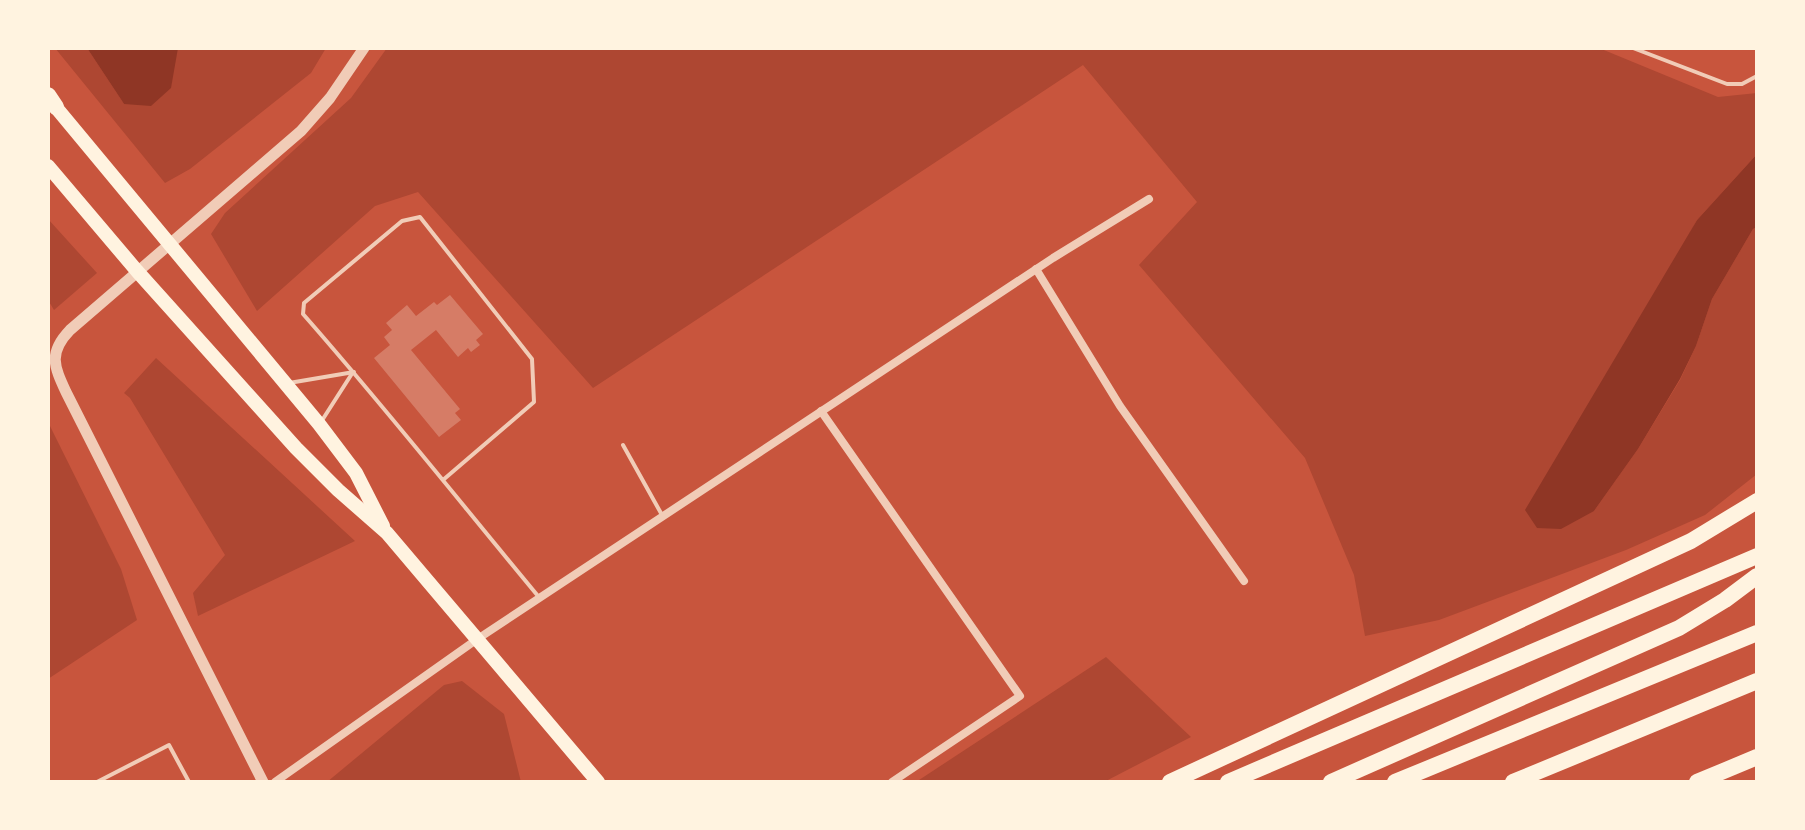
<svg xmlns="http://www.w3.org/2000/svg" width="1805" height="830" font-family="'DM Sans',sans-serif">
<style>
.green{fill:#ae4732}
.water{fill:#8f3625}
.building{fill:#d67c66}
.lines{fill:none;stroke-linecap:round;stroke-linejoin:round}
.service{stroke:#f1ccb7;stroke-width:4}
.minor{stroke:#f1ccb7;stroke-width:8}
.tertiary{stroke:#f1ccb7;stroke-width:11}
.primary{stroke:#fff3e0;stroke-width:14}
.motorway{stroke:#fff3e0;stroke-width:16}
</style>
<rect width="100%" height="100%" fill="#c8553d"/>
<!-- green -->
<g class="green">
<path d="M55 48H87L124 104 178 48H326L311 73 190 169 165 183Z"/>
<path d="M387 48H1599L1718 97 1757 93V154L1697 220 1675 260 1594 511 1638 449 1680 380 1696 346 1712 299 1753 229 1757 227V474L1705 515 1626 550 1439 620 1365 636 1354 575 1305 458 1139 265 1197 202 1083 65 593 388 418 192 375 206 257 311 211 234 225 213 351 98Z"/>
<path d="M48 219 97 273 54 310 48 300Z"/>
<path d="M156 358 355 541 198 616 193 593 225 555 130 398 124 393Z"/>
<path d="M48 422 121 569 137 620 48 679Z"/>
<path d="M1106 657 1191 737 1104 782H916Z"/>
<path d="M462 681 504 714 521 782H327L444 685Z"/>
</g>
<!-- water -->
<g class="water">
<path d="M87 48H178L171 88 151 106 124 104Z"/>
<path d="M1757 154V227L1753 229 1712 299 1696 346 1680 379 1638 449 1594 511 1561 529 1537 528 1525 510 1697 220Z"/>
</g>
<!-- building -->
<path class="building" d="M450 295 483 334 476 340 480 345 471 352 468 348 458 357 436 330 411 350 460 409 455 413 461 420 439 437 374 358 390 345 384 337 392 330 386 323 407 305 416 316 434 302 437 305Z"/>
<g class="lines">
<!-- service -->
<g class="service">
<path d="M1633 48 1727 84H1742L1757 76"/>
<path d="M289 383 354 372"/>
<path d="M321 422 353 372"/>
<path d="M623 445 662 515"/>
<path d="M443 480 534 402 532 359 420 217 402 221 304 303 303 314C384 406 460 502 538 596"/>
<path d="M97 782 169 745 189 782"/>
</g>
<!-- minor -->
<g class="minor">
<path d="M1036 269 1120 406 1244 581"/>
<path d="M821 411 1020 696 892 782"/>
<path d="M275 782 476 640 1053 258 1149 199"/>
</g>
<!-- tertiary -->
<path class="tertiary" d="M263 782 66 392C54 366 48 353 70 330L301 131 330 98 364 48"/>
<!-- primary -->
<g class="primary">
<path d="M49 99 319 424 356 473 383 526"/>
<path d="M48 166 137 271 296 448 338 490 387 533 598 782"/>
</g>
<!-- motorway -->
<g class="motorway">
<path d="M48 95 56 107"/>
<path d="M1170 782 1691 541 1757 501"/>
<path d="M1228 782 1757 556"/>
<path d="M1331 782 1679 628 1725 600 1757 576"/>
<path d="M1395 782 1757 633"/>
<path d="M1513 782 1757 681"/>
<path d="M1697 782 1757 757"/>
</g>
</g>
<!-- border -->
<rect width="1805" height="830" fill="none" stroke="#fff3e0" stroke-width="100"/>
</svg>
